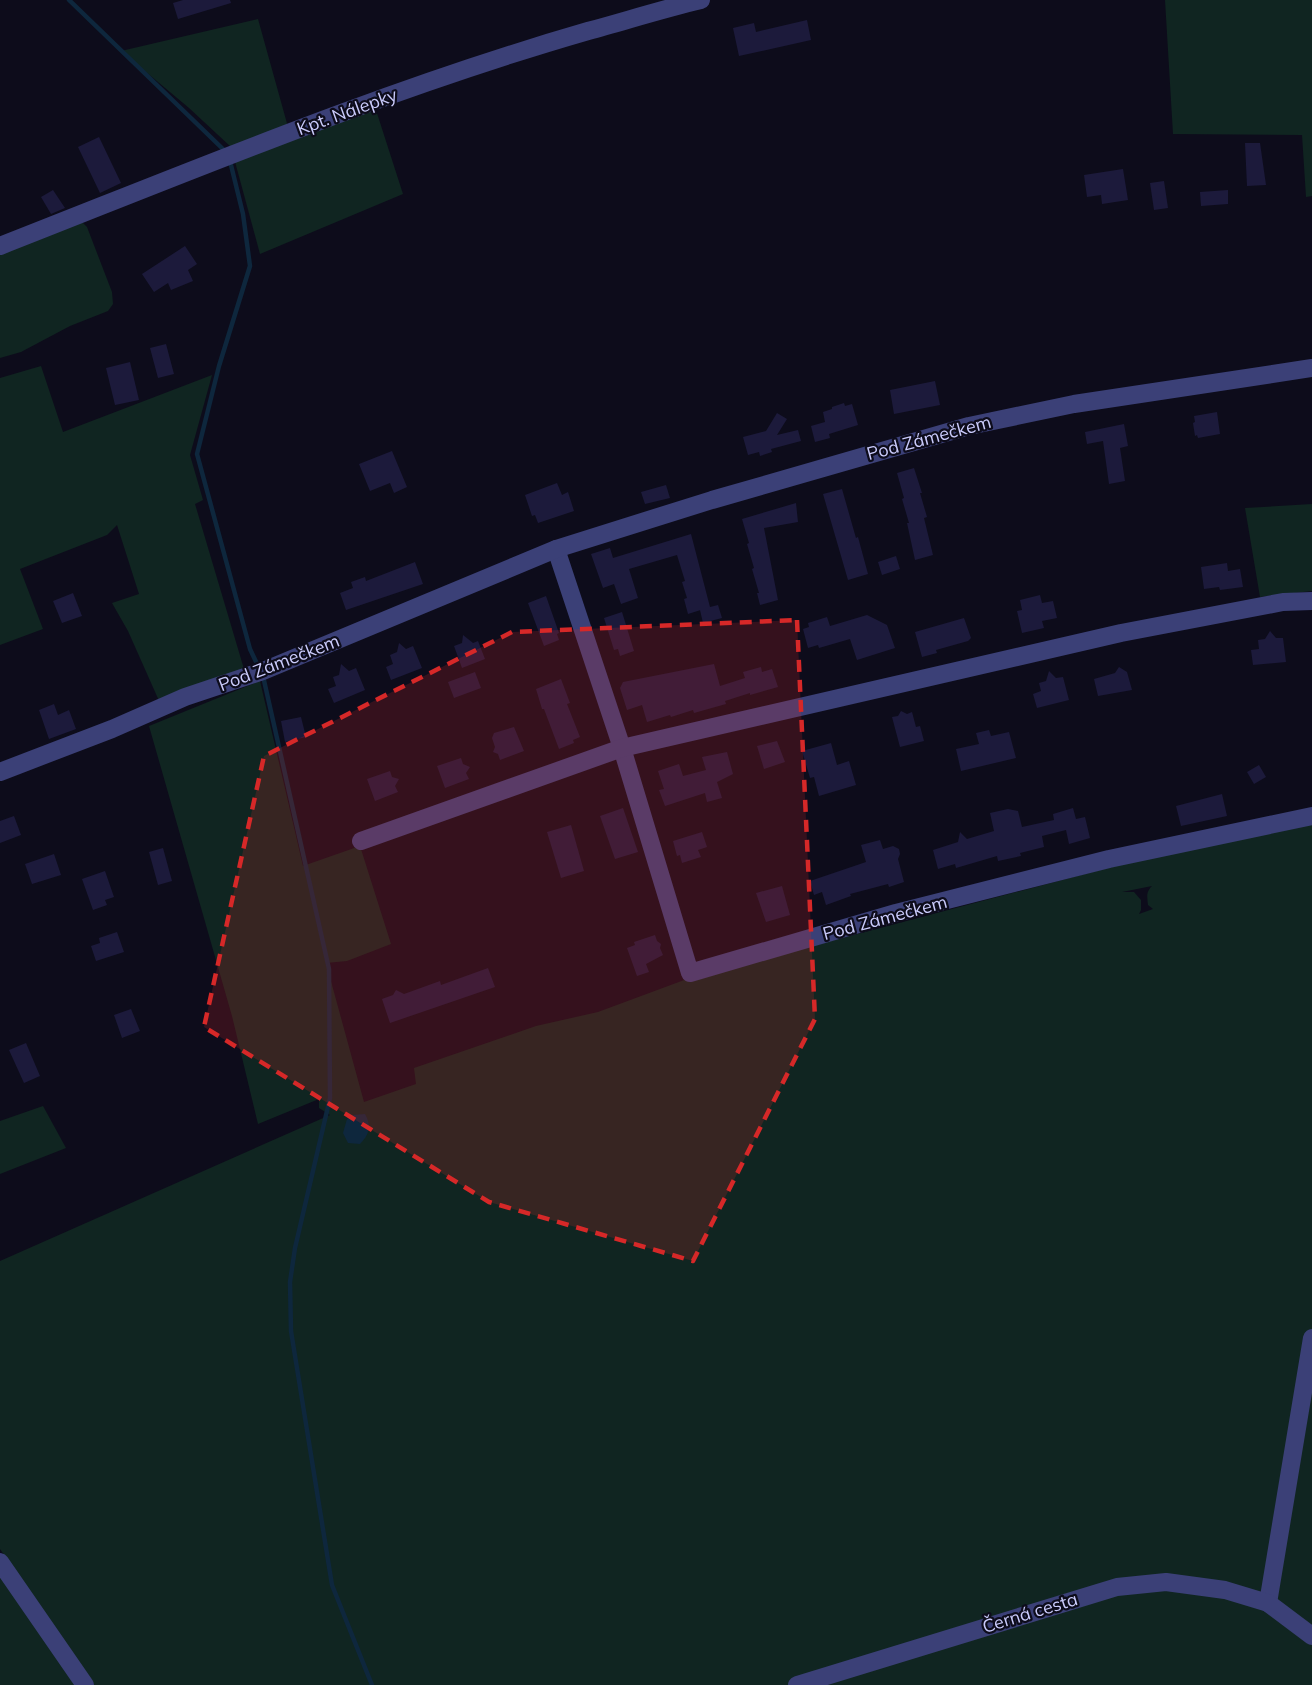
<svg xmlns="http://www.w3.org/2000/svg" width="1312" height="1685" font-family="Mulish,sans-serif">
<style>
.green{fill:#102521;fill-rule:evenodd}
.water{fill:#0e273d}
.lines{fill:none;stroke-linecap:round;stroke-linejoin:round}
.stream{stroke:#0e273d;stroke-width:4.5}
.building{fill:#1c1a3b}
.minor{stroke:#3b4077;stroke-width:18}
.marked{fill:#d62828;fill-opacity:0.2;stroke:#d62828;stroke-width:4.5;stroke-dasharray:12 8;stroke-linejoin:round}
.labels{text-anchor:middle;stroke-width:4.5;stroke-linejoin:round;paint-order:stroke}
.street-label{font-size:18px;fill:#cacbfb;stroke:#0d0c1b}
</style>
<rect width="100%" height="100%" fill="#0d0c1b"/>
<!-- green -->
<g class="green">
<path d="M1165 0H1312V196L1306 197 1302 135 1173 134Z"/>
<path d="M258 19 288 127 231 147 189 108 121 51Z"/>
<path d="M375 107 403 194 260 254 234 158Z"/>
<path d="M80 220 87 227 112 292 113 304 108 311 70 326 21 352 0 358V254Z"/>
<path d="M41 366 63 432 212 375 190 455 203 500 195 504 244 669 160 703 128 631 112 603 139 594 117 525 107 535 20 569 43 629 0 645V378Z"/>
<path d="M1312 504V591L1260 597 1245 508Z"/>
<path d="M260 681 303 866 360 846 391 944 347 961 326 963 364 1102 416 1084 414 1068 536 1026 598 1012 687 979 1134 861 1312 823V1685H94L0 1549V1261L330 1115 319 1108V1099L258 1124 232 1016 149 726ZM1152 886C1146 892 1147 896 1148 905L1153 909 1139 914 1141 910V900L1134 892H1122Z"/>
<path d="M43 1106 66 1148 0 1174V1121Z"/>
<path d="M0 1574 79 1685H0Z"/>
</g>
<!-- water -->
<path class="water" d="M365 1114C372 1126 369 1135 360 1144L348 1143 343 1133 347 1119 353 1115Z"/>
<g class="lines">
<!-- stream -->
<g class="stream">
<path d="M69 0 225 151"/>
<path d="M230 161 243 214 250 266 219 366 197 454 250 649 259 668"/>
<path d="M263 676 329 969 330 1098 295 1248 290 1282 291 1331 332 1585 372 1685"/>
</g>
</g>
<!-- building -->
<g class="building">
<path d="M183 0H230L231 3 178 19 173 3Z"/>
<path d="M807 20 811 40 739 56 733 28 754 23 756 32Z"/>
<path d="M99 137 121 183 100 193 78 147Z"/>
<path d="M1245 143H1260L1266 185 1247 186Z"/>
<path d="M1123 169 1128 200 1102 204 1101 195 1087 197 1084 175Z"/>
<path d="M1164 181 1168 208 1154 210 1150 183Z"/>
<path d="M53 190 65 208 51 214 41 197Z"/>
<path d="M1228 190V204L1201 206 1200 192Z"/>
<path d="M185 246 197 264 188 270 193 281 171 290 168 283 154 292 142 274Z"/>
<path d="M166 344 174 374 158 378 150 348Z"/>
<path d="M130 362 139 400 115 405 106 368Z"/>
<path d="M935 381 940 405 894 414 890 390Z"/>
<path d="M844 403 845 406 852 404 858 425 829 434 830 438 815 442 811 426 825 422 823 412 832 409V407Z"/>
<path d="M1217 412 1220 434 1198 438 1197 435 1195 436 1193 423 1195 422 1194 416Z"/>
<path d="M777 413 787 419 777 435 798 430 801 441 771 449 772 452 760 456 759 452 748 455 743 437 766 431Z"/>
<path d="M1124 424 1128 446 1120 448 1125 481 1109 484 1103 441 1087 444 1085 432Z"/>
<path d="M392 451 407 487 394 493 390 483 370 491 359 464Z"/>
<path d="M914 468 922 493H920L927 517 924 518 933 555 915 560 907 523H909L902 499 904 498 897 473Z"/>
<path d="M557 483 562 495 568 492 574 511 538 523 535 515 532 516 525 495Z"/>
<path d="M666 485 670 498 645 504 641 492Z"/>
<path d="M842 489 856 538 858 537 868 574 848 580 823 494Z"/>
<path d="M796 503 798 522 764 528 778 600 760 605 757 593H759L752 569 754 568 747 544 749 543 742 519Z"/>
<path d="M691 534 710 607 718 605 722 618 703 623 700 610 707 608 688 614 684 599 687 598 682 582 685 581 677 555 629 569 638 598 621 604 614 584 603 588 591 554 610 548 613 558Z"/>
<path d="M896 556 900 569 882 575 878 562Z"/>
<path d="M415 562 423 584 346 610 340 593 353 588 351 582 365 577 366 581Z"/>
<path d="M1227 563 1228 571 1240 569 1243 587 1220 590 1219 587 1204 589 1201 567Z"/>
<path d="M73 593 82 616 62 623 53 601Z"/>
<path d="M1040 595 1042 603 1053 601 1057 618 1042 621 1044 628 1022 633 1017 611 1022 610 1020 600Z"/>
<path d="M546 596 559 633 557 634 559 640 544 646 528 603Z"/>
<path d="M622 612 634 651 620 656 618 649 614 650 604 618Z"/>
<path d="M867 615 887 625 895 648 857 660 850 639 819 648 818 645 808 648 803 629 809 627 808 623 827 617 830 626Z"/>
<path d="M964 618 971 638 968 641 936 650 937 653 922 657 915 632Z"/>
<path d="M1270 631 1276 638H1283L1286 662 1253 665 1251 650 1259 649 1258 640 1265 639Z"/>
<path d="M463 635 473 643 478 641 485 659 462 668 454 646 462 643Z"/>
<path d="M399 643 406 649 413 646 422 668 391 680 386 667 393 664 390 655 397 652Z"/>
<path d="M341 664 349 671 356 668 365 690 334 703 328 689 336 686 333 677 339 675Z"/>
<path d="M714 664 720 686 745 678 743 672 761 667 762 672 772 669 778 687 750 695V693L725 701 726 704 694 713 693 710 671 717 670 715 647 722 642 705 627 710 620 688 623 682Z"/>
<path d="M1119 667 1127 672 1132 690 1098 696 1094 679 1115 673Z"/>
<path d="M1049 671 1056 678 1063 677 1069 700 1037 708 1033 694 1041 691 1039 683 1046 681Z"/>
<path d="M475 672 481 688 454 698 448 682Z"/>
<path d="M561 679 570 703 567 704 580 737 573 740 574 743 559 749 544 709H542L536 689Z"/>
<path d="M54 704 58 715 69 710 76 729 49 739 39 710Z"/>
<path d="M901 711 907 714 912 712 916 727 920 726 924 741 900 747 892 717 898 716Z"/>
<path d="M301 717 306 737 285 742 281 721Z"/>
<path d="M514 727 524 751 500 760 498 754 493 752 495 747 492 738 494 733Z"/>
<path d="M989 730 991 736 1009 732 1016 758 961 771 956 749 979 744 976 733Z"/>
<path d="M777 741 785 762 764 769 757 746Z"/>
<path d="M831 743 837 765 849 761 856 785 819 796 814 777 810 778 802 751Z"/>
<path d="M727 752 733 774 717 782 722 798 707 802 705 793 665 806 659 790 664 789 658 771 679 764 683 776 706 770 702 757Z"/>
<path d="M461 758 463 764 470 767 466 773 469 779 445 788 437 766Z"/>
<path d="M1259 765 1266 777 1254 784 1247 772Z"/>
<path d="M390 771 392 777 399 779 395 786 398 792 375 801 367 779Z"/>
<path d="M1222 794 1227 816 1181 826 1176 806Z"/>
<path d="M623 808 638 852 615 859 600 816Z"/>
<path d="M1073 808 1076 819 1085 817 1090 838 1069 844 1066 830 1042 836 1044 847 1020 853 1021 856 998 861 997 856 956 868 955 864 938 869 933 850 958 842 960 832 967 839 994 831 990 813 1008 809 1018 811 1022 827 1054 820 1053 814Z"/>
<path d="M14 816 21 835 0 843V821Z"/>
<path d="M571 825 584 871 561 878 547 832Z"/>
<path d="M702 832 707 847 698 850 701 857 682 863 680 855 677 856 673 841Z"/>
<path d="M880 840 883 849 893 846 899 849 900 854 898 859 904 882 889 887 888 884 850 894 851 896 826 905 822 892 814 895 810 881 866 862 861 845Z"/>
<path d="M163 848 172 881 158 885 149 852Z"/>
<path d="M54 854 61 875 32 884 25 864Z"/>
<path d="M105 871 114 897 105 900 107 905 93 910 82 879Z"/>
<path d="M782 886 790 915 766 922 756 893Z"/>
<path d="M117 932 124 952 96 961 91 946 100 943 99 938Z"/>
<path d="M655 935 657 941 661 944 660 948 663 955 646 964 649 972 637 976 627 948 635 945 634 942Z"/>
<path d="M488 968 495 987 390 1023 382 999 393 995 396 990 404 994 440 981 441 985Z"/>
<path d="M131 1009 140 1031 122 1038 114 1015Z"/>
<path d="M26 1043 40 1076 24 1083 9 1050Z"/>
</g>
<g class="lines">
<!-- minor -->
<g class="minor">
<path d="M0 246C194 170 387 89 588 31 625 21 663 9 701 0"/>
<path d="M556 549 622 748 690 973 896 913 1109 859 1312 816"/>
<path d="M0 772 112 729 185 697 263 671 556 549 712 500 969 426 1074 404 1312 368"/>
<path d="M361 841 622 748 1121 633 1283 602 1312 601"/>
<path d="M0 1562 85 1685"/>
<path d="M1268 1603 1312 1338"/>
<path d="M797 1685 1117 1587 1166 1582 1225 1590 1268 1603 1312 1636"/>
</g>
</g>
<!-- marked area -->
<path class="marked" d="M797 620 815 1019 693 1261 489 1202 204 1027 264 756 512 632Z"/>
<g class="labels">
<!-- street labels -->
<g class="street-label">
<text transform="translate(347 112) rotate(-20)" y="6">Kpt. Nálepky</text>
<text transform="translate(929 438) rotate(-15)" y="6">Pod Zámečkem</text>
<text transform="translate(279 663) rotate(-21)" y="6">Pod Zámečkem</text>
<text transform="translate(885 918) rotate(-15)" y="6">Pod Zámečkem</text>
<text transform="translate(1030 1613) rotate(-17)" y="6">Černá cesta</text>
</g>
</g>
</svg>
